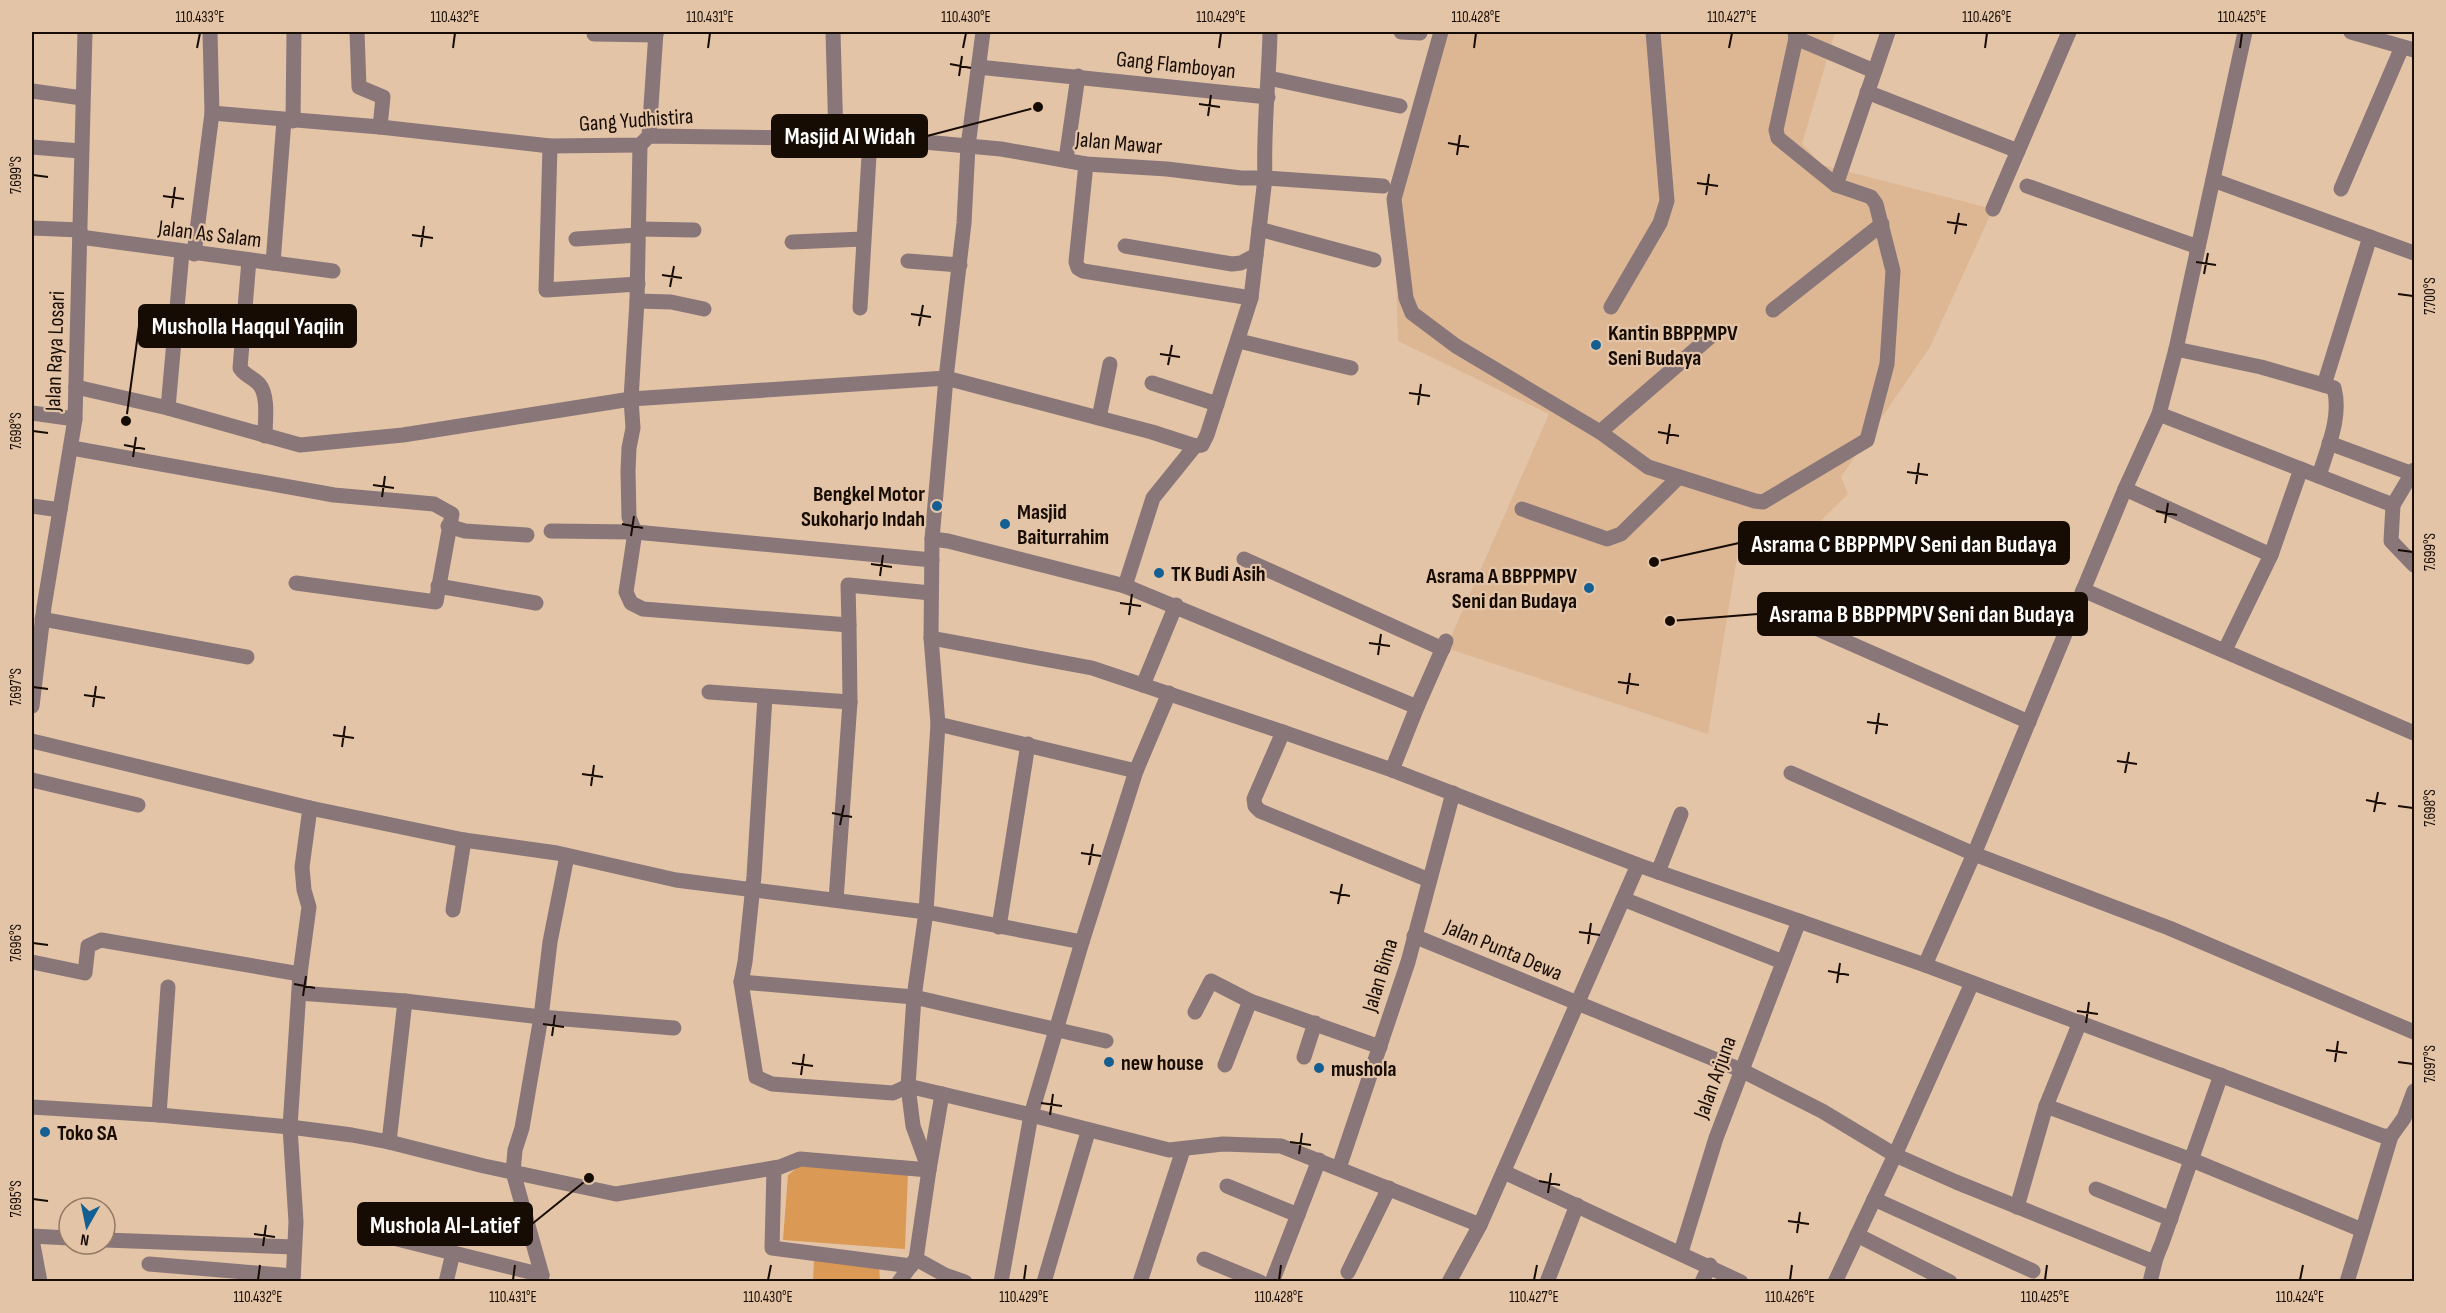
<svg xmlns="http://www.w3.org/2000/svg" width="2446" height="1313" font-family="'Sofia Sans Condensed',sans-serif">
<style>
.built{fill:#ddb794}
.green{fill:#db9956}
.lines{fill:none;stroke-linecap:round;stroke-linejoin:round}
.minor{stroke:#897679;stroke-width:15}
.ticks{fill:none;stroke:#170c03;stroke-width:2}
.poi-dot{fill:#145f92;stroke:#e4c4a7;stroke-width:2}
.labels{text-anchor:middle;stroke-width:4.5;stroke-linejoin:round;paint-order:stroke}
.street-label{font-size:22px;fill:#170c03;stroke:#e4c4a7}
.poi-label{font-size:22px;font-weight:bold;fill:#170c03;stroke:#e4c4a7;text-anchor:start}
.leader{fill:none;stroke:#170c03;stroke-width:2}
.callout-dot{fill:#170c03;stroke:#e4c4a7;stroke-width:2}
.callout{fill:#170c03;stroke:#170c03;stroke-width:2}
.callout-label{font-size:24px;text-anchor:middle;font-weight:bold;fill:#fff}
.neatline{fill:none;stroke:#170c03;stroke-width:2}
.ticks-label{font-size:15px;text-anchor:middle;fill:#170c03}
</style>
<rect width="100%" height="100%" fill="#e4c4a7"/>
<!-- built -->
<path class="built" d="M1441 32H1835L1802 144 1822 165 1993 209 1930 347 1841 477 1848 494 1783 558 1740 539 1708 734 1446 648 1549 414 1398 341 1394 199Z"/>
<!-- green -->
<g class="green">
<path d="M799 1166 908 1172 905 1249 783 1240 788 1175Z"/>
<path d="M814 1259 879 1265 880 1281 813 1282Z"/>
</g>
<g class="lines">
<!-- minor -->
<g class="minor">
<path d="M357 32 359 87 383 97 380 127"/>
<path d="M833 32 836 139"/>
<path d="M1270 32C1269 80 1263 129 1265 178L1383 186"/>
<path d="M1401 32 1420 33"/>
<path d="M1441 32 1394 199 1406 298 1412 313 1456 346 1600 432 1648 467 1755 501 1763 502 1867 440 1887 364 1893 271 1876 204 1871 197 1836 185 1778 138 1776 130 1796 38 1795 32"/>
<path d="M2351 32 2414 50"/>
<path d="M594 34 656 35"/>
<path d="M1796 38 1874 71"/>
<path d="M978 67 1268 97"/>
<path d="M1269 78 1400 106"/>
<path d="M32 91 82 98"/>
<path d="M1867 92 2018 151"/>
<path d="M212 113 380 127 550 146 640 145 649 136 870 139 924 142 1001 149 1086 164 1167 169 1241 178H1265L1251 298 1207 435 1202 445 1195 446 1153 498 1125 586"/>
<path d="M293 121 294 32"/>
<path d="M649 136 656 32"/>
<path d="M640 145 637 301 631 399 633 428 629 448 628 471 629 517 635 532 626 592 631 603 643 609 849 625 850 702 836 900"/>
<path d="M550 146 546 290 638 284"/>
<path d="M32 147 80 151"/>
<path d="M1066 159 1078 76"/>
<path d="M1086 164 1076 262 1078 268 1083 271 1251 298"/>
<path d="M2213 180 2414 253"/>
<path d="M1836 185 1888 32"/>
<path d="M2027 186 2198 247"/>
<path d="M2341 189 2402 47"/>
<path d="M1993 209 2069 32"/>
<path d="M32 228 80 230"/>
<path d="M639 229 694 230"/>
<path d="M1259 229 1374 260"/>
<path d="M80 237 333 271"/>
<path d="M576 239 638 235"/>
<path d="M792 242 863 239"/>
<path d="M1125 246 1232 264 1241 263 1256 255"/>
<path d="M194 254 212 113 210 32"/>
<path d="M249 260 240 368C245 376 253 377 259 384 269 396 265 421 265 436"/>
<path d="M908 261 960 265"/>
<path d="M273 263 284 120"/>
<path d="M637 301 671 302 704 309"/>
<path d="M1611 307 1660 223 1667 201 1653 32"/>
<path d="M860 308 870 139"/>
<path d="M1773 310 1882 224"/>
<path d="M1239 341 1351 368"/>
<path d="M2176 349 2261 367 2334 388C2342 417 2327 449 2319 476"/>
<path d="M1152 383 1217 404"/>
<path d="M2324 385 2370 237"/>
<path d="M76 387 168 408 300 445 403 435 631 399 946 378 1152 432 1195 446"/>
<path d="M168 408 182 252"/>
<path d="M32 413 75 419"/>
<path d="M2159 414 2393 505 2391 541 2414 565"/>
<path d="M1099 418 1110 364"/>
<path d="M1600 432 1711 336"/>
<path d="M2329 443 2413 474"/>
<path d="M72 448 334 495 434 504 452 514 436 602 296 583"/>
<path d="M2125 489 2271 555"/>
<path d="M2393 505 2414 470"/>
<path d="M32 506 60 510"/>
<path d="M1522 509 1607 539 1621 534 1679 477"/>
<path d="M448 526 465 531 527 535"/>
<path d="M551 531 635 532 932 560"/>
<path d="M932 539 948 541 1125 586 1417 707 1392 770"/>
<path d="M1244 559 1443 649"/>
<path d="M438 586 536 603"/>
<path d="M2083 590 2414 733"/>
<path d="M42 619 247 657"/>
<path d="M849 625 848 585 931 593"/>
<path d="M1813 627 2029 722"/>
<path d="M931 638 1092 668 1283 732 1392 770 1638 865 1925 965 2383 1136H2391L2404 1118 2414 1091"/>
<path d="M2225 650 2271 555 2301 469"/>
<path d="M1143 685 1176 605"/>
<path d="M709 692 850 702"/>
<path d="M765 697 754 876 745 962 741 982 756 1077 772 1084 893 1093 908 1086 1031 1115 1082 942"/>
<path d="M32 706 44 607 75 419 85 32"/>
<path d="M1417 707 1446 641"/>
<path d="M938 724 1136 771 1169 693"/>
<path d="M1283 732 1254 799 1255 806 1260 811 1429 880"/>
<path d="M32 741 310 808 464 840 557 853 676 880 926 912 1082 942 1136 771"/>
<path d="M1791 773 1974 854 2169 928 2414 1032"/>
<path d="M32 780 138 805"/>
<path d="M567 856 550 942 541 1017 674 1028"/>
<path d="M1658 872 1681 814"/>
<path d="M1623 899 1783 962"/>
<path d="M453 910 464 840"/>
<path d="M999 927 1028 744"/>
<path d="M1414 936 1741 1070 1822 1111 1895 1155 1956 1182 2149 1260 2156 1258 2162 1243 2221 1075"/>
<path d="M32 962 85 973 88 946 101 940 300 974"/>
<path d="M1925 965 1977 847 2125 489 2159 414 2176 349 2245 32"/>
<path d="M741 982 914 997 1106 1041"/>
<path d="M299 993 405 1001 541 1017 522 1128 515 1150 513 1172 542 1275 541 1282"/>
<path d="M1195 1012 1211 981 1250 1001 1380 1047"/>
<path d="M1304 1057 1315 1023"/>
<path d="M1225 1065 1250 1001"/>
<path d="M2046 1106 2192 1160 2362 1230"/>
<path d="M32 1107 159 1115 290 1127 352 1135 389 1142 484 1166 616 1194 780 1167 800 1159 929 1170 942 1094"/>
<path d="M159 1115 168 987"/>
<path d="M389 1142 405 1001"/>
<path d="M774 1168 772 1248 911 1266"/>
<path d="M1339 1168 1408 962 1453 793"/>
<path d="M1504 1172 1741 1282"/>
<path d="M1227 1186 1298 1215"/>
<path d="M2096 1189 2171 1219"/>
<path d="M1874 1199 2033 1271"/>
<path d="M2017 1207 2046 1106 2080 1022"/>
<path d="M1857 1235 1950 1282"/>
<path d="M32 1236 69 1238"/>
<path d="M393 1238 542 1275"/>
<path d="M32 1239 40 1282"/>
<path d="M105 1240 294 1247"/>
<path d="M1681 1252 1716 1138 1799 921"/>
<path d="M1204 1259 1260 1282"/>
<path d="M149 1264 293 1276"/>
<path d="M1348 1272 1389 1188"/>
<path d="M293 1282 296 1222 290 1127 300 974 309 907 304 890 302 867 310 808"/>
<path d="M446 1282 453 1253"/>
<path d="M899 1282 914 1261"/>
<path d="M965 1282 945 1275 916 1259 929 1170 913 1126 908 1086 914 997 926 912 938 724 931 638 932 539 946 378 964 223 968 146 983 32"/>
<path d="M1001 1282 1031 1115 1169 1150 1223 1144 1281 1146 1480 1225 1638 865"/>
<path d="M1044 1282 1088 1132"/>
<path d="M1140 1282 1183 1150"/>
<path d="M1272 1282 1319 1160"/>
<path d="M1449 1282 1480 1225"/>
<path d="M1547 1282 1577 1205"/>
<path d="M1702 1282 1710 1265"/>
<path d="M1835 1282 1895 1155 1972 983"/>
<path d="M2150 1282 2156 1258"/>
<path d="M2347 1282 2391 1136"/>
</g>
</g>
<!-- ticks -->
<path class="ticks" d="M197 48 200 33M453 48 455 33M708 48 710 33M963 48 966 33M1219 48 1221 33M1474 48 1476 33M1729 48 1732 33M1985 48 1987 33M2240 48 2242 33M950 64 971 68M959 76 962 56M1199 104 1220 107M1208 116 1211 95M1448 143 1469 147M1457 155 1460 135M33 175 48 177M1697 183 1718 186M1706 195 1709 174M163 196 184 199M172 208 175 187M1947 222 1967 225M1955 234 1959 213M412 235 433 238M421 247 424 226M2196 262 2216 265M2204 274 2208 253M662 275 682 278M670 287 674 266M2398 294 2413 296M911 314 931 317M919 326 923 305M1160 354 1180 357M1168 365 1172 345M1409 393 1430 396M1418 405 1421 384M33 431 48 433M1658 432 1679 436M1667 444 1670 424M124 445 145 449M133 457 136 437M1907 472 1928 475M1916 484 1919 463M373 485 394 488M382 497 385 476M2156 511 2177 515M2165 523 2168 503M622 524 643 528M631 536 634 516M2398 550 2413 552M871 564 892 567M880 576 883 555M1120 603 1141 606M1129 615 1132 594M1369 643 1390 646M1378 655 1381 634M1618 682 1639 685M33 687 48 689M1627 694 1630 673M84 695 105 698M93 707 96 686M1867 722 1888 725M1876 734 1879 713M333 735 354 738M342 747 345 726M2117 761 2137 764M2125 773 2129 752M582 774 603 777M591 786 594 765M2366 800 2386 804M2398 806 2413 808M2374 812 2378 792M832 813 852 817M840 825 844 805M1081 853 1101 856M1089 865 1093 844M1330 892 1350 896M1338 904 1342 884M1579 932 1600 935M33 943 48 945M1588 944 1591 923M1828 971 1849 975M1837 983 1840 963M294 984 315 988M303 996 306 976M2077 1011 2098 1014M2086 1023 2089 1002M543 1024 564 1027M552 1036 555 1015M2326 1050 2347 1053M2335 1062 2338 1041M2398 1062 2413 1064M792 1063 813 1066M801 1075 804 1054M1041 1103 1062 1106M1050 1115 1053 1094M1290 1142 1311 1145M1299 1154 1302 1133M1539 1181 1560 1185M1548 1193 1551 1173M33 1199 48 1201M1788 1221 1809 1224M1797 1233 1800 1212M254 1234 275 1237M263 1246 266 1225M258 1280 260 1265M513 1280 515 1265M768 1280 771 1265M1024 1280 1026 1265M1279 1280 1281 1265M1534 1280 1537 1265M1790 1280 1792 1265M2045 1280 2047 1265M2300 1280 2303 1265"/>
<!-- markers -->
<g class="poi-dot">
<circle cx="1596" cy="345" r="6"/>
<circle cx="937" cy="506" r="6"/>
<circle cx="1005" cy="524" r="6"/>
<circle cx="1159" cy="573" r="6"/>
<circle cx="1589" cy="588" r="6"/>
<circle cx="1109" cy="1062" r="6"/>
<circle cx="1319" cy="1068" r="6"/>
<circle cx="45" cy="1132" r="6"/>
</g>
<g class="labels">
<!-- street labels -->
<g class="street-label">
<text transform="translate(1176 64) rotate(6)" y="8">Gang Flamboyan</text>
<text transform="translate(636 119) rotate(-4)" y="8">Gang Yudhistira</text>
<text transform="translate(1119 142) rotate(5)" y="8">Jalan Mawar</text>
<text transform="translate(210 233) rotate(7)" y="8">Jalan As Salam</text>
<text transform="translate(54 351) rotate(-88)" y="8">Jalan Raya Losari</text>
<text transform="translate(1504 949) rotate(23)" y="8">Jalan Punta Dewa</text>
<text transform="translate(1379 975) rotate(-73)" y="8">Jalan Bima</text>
<text transform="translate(1714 1077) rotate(-70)" y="8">Jalan Arjuna</text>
</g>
<!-- poi labels -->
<g class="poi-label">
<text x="1608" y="340">Kantin BBPPMPV<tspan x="1608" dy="25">Seni Budaya</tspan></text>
<text x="925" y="501" text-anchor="end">Bengkel Motor<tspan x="925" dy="25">Sukoharjo Indah</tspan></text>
<text x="1017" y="519">Masjid<tspan x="1017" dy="25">Baiturrahim</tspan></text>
<text x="1171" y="581">TK Budi Asih</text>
<text x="1577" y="583" text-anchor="end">Asrama A BBPPMPV<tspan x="1577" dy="25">Seni dan Budaya</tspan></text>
<text x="1121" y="1070">new house</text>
<text x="1331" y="1076">mushola</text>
<text x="57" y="1140">Toko SA</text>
</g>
</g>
<!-- callouts -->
<path class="leader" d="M1038 107L927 136M126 421L139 326M1654 562L1739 543M1670 621L1758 614M589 1178L532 1224"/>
<g class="callout-dot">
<circle cx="1038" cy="107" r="6"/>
<circle cx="126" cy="421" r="6"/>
<circle cx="1654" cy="562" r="6"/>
<circle cx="1670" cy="621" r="6"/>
<circle cx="589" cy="1178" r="6"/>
</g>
<g class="callout">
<rect x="772" y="115" width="155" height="42" rx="6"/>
<rect x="139" y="305" width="217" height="42" rx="6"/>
<rect x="1739" y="522" width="330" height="42" rx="6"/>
<rect x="1758" y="593" width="329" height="42" rx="6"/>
<rect x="358" y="1203" width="174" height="42" rx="6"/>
</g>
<g class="callout-label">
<text x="850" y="144">Masjid Al Widah</text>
<text x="248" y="334">Musholla Haqqul Yaqiin</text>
<text x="1904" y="552">Asrama C BBPPMPV Seni dan Budaya</text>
<text x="1922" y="622">Asrama B BBPPMPV Seni dan Budaya</text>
<text x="445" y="1233">Mushola Al-Latief</text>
</g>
<!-- border -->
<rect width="2446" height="1313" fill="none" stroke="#e4c4a7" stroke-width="66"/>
<!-- north arrow -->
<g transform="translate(87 1226) rotate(189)"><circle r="28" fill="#e4c4a7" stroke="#927a65" stroke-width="1.5"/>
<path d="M0-4.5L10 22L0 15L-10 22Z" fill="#145f92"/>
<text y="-9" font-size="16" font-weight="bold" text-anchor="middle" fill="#170c03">N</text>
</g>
<rect x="33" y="33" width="2380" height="1247" class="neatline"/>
<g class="ticks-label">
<text x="200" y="22">110.433°E</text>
<text x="455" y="22">110.432°E</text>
<text x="710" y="22">110.431°E</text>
<text x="966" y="22">110.430°E</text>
<text x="1221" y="22">110.429°E</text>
<text x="1476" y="22">110.428°E</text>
<text x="1732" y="22">110.427°E</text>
<text x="1987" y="22">110.426°E</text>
<text x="2242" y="22">110.425°E</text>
<text transform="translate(16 175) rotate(-90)" y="5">7.699°S</text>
<text transform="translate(2430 296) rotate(-90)" y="5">7.700°S</text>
<text transform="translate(16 431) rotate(-90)" y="5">7.698°S</text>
<text transform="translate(2430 552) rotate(-90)" y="5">7.699°S</text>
<text transform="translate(16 687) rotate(-90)" y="5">7.697°S</text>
<text transform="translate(2430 808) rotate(-90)" y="5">7.698°S</text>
<text transform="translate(16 943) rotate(-90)" y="5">7.696°S</text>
<text transform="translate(2430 1064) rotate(-90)" y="5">7.697°S</text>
<text transform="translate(16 1199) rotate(-90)" y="5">7.695°S</text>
<text x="258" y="1302">110.432°E</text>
<text x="513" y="1302">110.431°E</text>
<text x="768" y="1302">110.430°E</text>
<text x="1024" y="1302">110.429°E</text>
<text x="1279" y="1302">110.428°E</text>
<text x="1534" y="1302">110.427°E</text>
<text x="1790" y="1302">110.426°E</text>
<text x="2045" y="1302">110.425°E</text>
<text x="2300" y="1302">110.424°E</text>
</g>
</svg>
